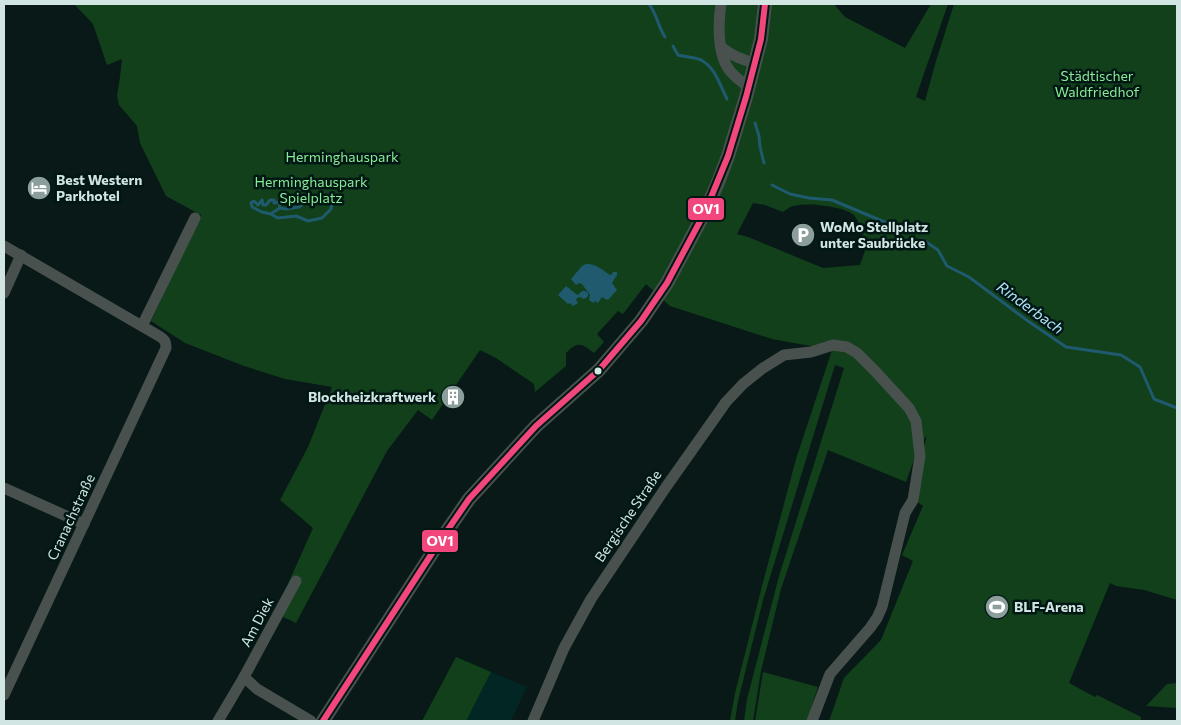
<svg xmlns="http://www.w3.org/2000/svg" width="1181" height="725" font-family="Commissioner,sans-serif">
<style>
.built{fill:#012623}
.green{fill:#11401b;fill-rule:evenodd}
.water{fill:#1f5a6e}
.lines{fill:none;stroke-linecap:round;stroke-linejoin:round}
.stream{stroke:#1f5a6e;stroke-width:3}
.minor{stroke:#49514f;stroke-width:11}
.tertiary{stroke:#49514f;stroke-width:14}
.bus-1-casing{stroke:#001714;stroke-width:10}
.bus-1{stroke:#f2477c;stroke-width:6}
.bus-dot{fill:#d1e6e3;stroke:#001714;stroke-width:2}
.labels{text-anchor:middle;stroke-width:5;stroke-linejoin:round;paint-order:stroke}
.park-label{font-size:14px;fill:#89ec95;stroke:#001714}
.poi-label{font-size:14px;font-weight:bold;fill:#d1e6e3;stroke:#001714;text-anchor:start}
.street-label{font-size:14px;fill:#d1e6e3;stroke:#001714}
.water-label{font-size:15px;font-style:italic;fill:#b2e5fb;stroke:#001714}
.line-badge{stroke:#001714;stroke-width:2}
.badge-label{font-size:14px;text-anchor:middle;font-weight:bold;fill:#fff}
</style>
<rect width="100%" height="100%" fill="#081917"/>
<!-- built -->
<path class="built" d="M456 657 527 687 511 721H422Z"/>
<!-- green -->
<g class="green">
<path d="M74 4H834L845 17 905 48 931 4H948L916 97 925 101 936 61 954 4H1177V600L1144 590 1116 586 1110 583 1069 683 1095 697 1097 695 1141 717V721H829L844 678 881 640 913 561 902 555 923 506 911 497 927 435 918 448 906 482 828 450 781 589 761 671 753 721H744L747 699 779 576 844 368 835 365 763 600 738 701 735 721H730L735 693 762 586 796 459 832 350 772 339 670 306 646 284 623 314 618 311 597 334 604 342 594 353C581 343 578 341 566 353V366L535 392 534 384 496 358 480 350 432 420 418 410 387 451 296 623 275 613 313 528 280 500 308 447 332 387 285 379 244 366 185 343 151 321 201 215 166 196 140 143 137 126 119 105 117 96 120 77 122 59 107 65 93 24ZM753 203 765 205 783 212C786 210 789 207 793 206 805 202 840 206 851 213 858 217 861 229 863 237L869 239 860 265 823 268 748 237 737 234Z"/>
<path d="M456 657 491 672 466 721H422Z"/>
<path d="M763 672 818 687 807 721H755Z"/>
<path d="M1177 683V708L1146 706 1167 684Z"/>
</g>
<!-- water -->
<g class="water">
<path d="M586 264C595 263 603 270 610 275L612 274 613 272H617V275L612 283 617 290 609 299 607 300 602 297 598 303 595 301 593 303 589 300 590 295 582 284 579 283 576 285 571 279 582 266Z"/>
<path d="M566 286 576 294 578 295 582 291H585L588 293V296L586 298 583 299 581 297 577 298 576 300 578 303 573 306 570 303 568 304 558 295Z"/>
</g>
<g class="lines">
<!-- stream -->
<g class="stream">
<path d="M649 4C657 14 658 27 665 37"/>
<path d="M673 46 678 55C685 57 694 57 701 60 716 68 720 86 727 99"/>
<path d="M755 123 759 136 760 147 764 163"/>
<path d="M772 185 790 194 809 198 832 200 911 233"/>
<path d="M329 196 325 199 308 201 299 207 286 209 280 208 279 202 274 203V200H270L266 205H263L262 200 258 205 254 201 251 203 252 207 262 212 271 214 278 218 296 216 308 221 322 218 331 209 333 199 331 196"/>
<path d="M272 213 280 208"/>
<path d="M922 239 938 250 947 266 969 277 1028 321 1066 347 1121 355 1140 367 1154 399 1177 408"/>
</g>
<!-- minor -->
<g class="minor">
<path d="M721 4C718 23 717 57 731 72 736 78 743 83 749 87"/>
<path d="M721 47C732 56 742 60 755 63"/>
<path d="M4 246 159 336C164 339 166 341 166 348L4 695"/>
<path d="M4 293 21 255"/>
<path d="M142 326 195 218"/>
<path d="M4 488 84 524"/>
<path d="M244 677 257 689 311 721"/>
<path d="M218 721 244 677 296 581"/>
<path d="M533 721 564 648 591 599 666 487 726 402 743 384 763 368 784 355 811 352 833 345 847 347 857 353 875 371 909 408 916 421 920 456 913 500 905 513 882 607 877 618 870 628 830 674 812 721"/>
</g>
<!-- tertiary -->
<path class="tertiary" d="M323 721 440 541 469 499 536 426 599 370 641 321 667 283 705 212 719 180 728 156 746 97 761 39 765 4"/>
<!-- bus-1 casing -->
<g class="bus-1-casing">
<path id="bus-1" d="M323 721 440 541 469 499 536 426 599 370 641 321 667 283 705 212 728 156 746 97 761 39 765 4"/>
</g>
<!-- bus-1 -->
<use href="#bus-1" class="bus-1"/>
</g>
<!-- icons -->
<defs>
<g id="hotel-disc" transform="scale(1.25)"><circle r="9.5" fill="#8b9e9c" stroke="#001714"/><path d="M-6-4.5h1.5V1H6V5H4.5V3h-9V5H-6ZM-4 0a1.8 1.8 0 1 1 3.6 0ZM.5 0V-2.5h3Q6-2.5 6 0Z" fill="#fff"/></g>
<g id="parking-disc" transform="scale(1.25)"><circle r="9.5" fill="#8b9e9c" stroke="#001714"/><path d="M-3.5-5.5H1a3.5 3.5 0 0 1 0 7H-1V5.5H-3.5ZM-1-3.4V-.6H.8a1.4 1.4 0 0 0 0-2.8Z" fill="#fff"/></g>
<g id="building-disc" transform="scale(1.25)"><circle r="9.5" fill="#8b9e9c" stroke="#001714"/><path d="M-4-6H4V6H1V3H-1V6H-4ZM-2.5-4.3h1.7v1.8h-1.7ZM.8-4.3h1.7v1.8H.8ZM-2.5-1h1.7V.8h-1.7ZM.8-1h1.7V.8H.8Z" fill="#fff"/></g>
<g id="stadium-disc" transform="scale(1.25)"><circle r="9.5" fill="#8b9e9c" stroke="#001714"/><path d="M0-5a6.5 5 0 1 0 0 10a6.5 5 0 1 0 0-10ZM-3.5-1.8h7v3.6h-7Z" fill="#fff"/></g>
</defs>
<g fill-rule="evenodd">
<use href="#hotel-disc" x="39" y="188"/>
<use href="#parking-disc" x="803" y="235"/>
<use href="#building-disc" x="453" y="397"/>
<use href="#stadium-disc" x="997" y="607"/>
</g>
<!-- markers -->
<circle class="bus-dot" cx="598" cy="371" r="4.5"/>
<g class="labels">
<!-- park labels -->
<g class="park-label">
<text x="1097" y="81">Städtischer<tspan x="1097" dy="16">Waldfriedhof</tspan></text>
<text x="342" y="162">Herminghauspark</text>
<text x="311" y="187">Herminghauspark<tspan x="311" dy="16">Spielplatz</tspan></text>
</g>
<!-- poi labels -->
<g class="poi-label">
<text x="56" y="185">Best Western<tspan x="56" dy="16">Parkhotel</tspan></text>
<text x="820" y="232">WoMo Stellplatz<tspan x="820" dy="16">unter Saubrücke</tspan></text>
<text x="436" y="402" text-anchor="end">Blockheizkraftwerk</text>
<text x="1014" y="612">BLF-Arena</text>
</g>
<!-- street labels -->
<g class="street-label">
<text transform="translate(628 516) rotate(-56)" y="5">Bergische Straße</text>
<text transform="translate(71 517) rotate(-65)" y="5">Cranachstraße</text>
<text transform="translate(257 622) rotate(-62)" y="5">Am Diek</text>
</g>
<!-- water labels -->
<g class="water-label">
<text transform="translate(1030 308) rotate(36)" y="5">Rinderbach</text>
</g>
</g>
<g class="line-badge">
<rect x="687" y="197" width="38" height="24" rx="5" fill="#f2477c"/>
<rect x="421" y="529" width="38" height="24" rx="5" fill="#f2477c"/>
</g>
<g class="badge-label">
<text x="706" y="214">OV1</text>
<text x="440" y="546">OV1</text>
</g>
<!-- border -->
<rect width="1181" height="725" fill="none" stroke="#d1e6e3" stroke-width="10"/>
</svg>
